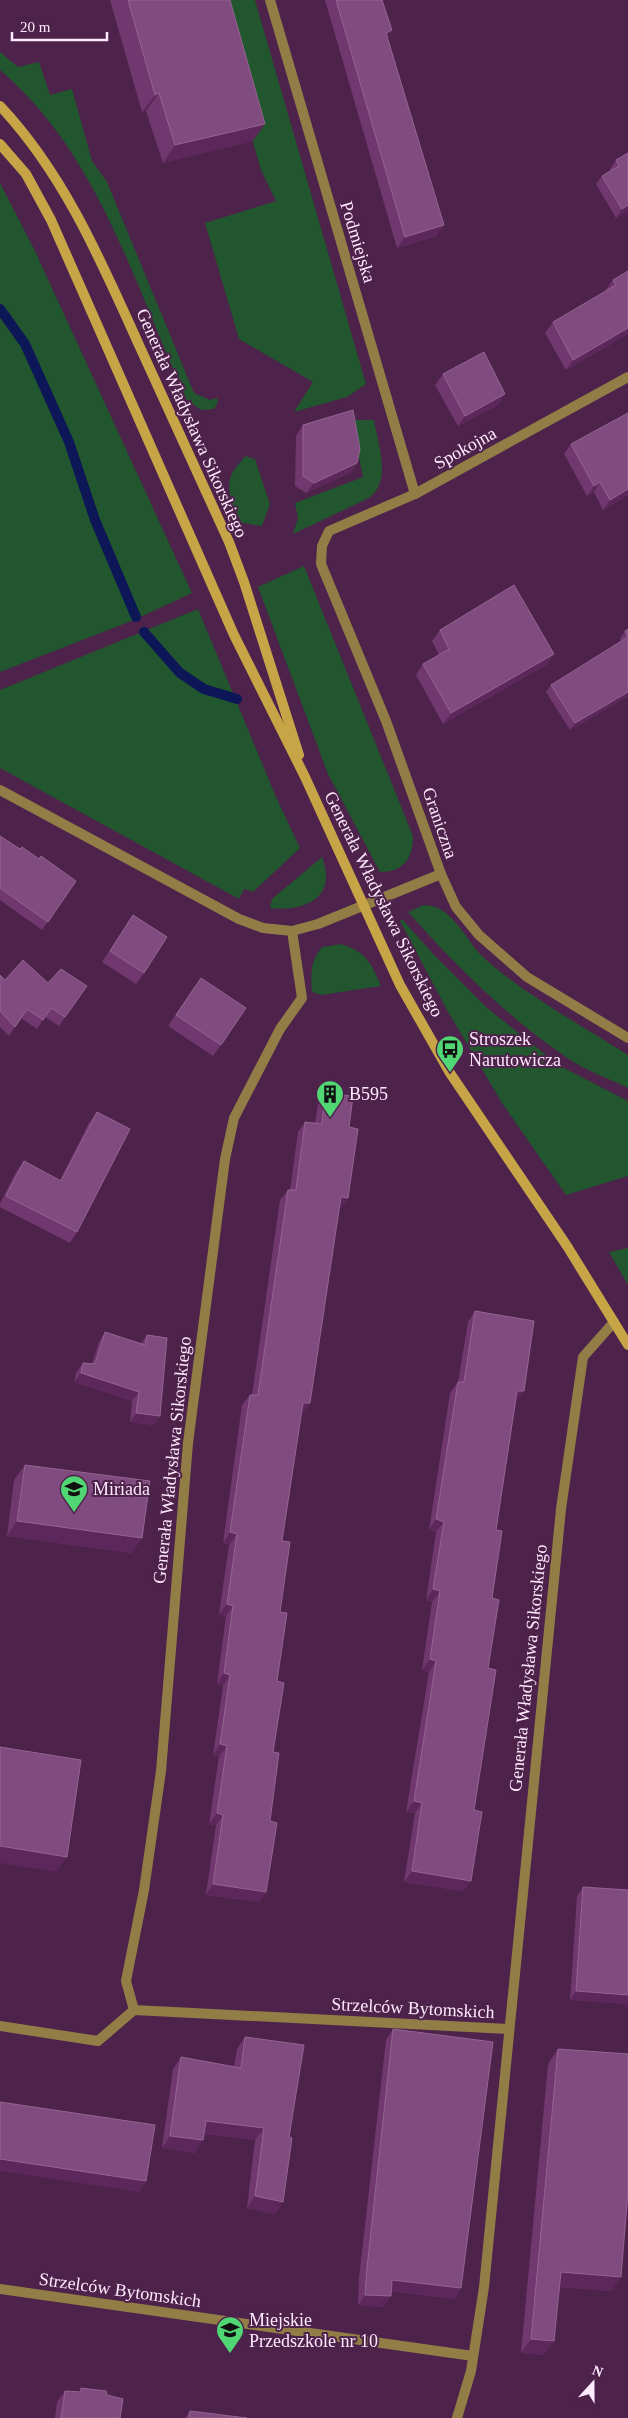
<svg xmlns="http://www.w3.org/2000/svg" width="628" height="2418" font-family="Georgia,serif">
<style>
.grass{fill:#22562e}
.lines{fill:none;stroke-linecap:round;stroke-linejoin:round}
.stream{stroke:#0d1757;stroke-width:10}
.street{stroke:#927d46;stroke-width:10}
.secondary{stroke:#c7a547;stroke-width:10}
.wall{fill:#71386f}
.shaded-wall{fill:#5c275a}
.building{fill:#804b7e;stroke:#946492}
.labels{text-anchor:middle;stroke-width:4;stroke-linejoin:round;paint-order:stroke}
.street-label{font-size:18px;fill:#ffe9fd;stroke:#4d224b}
.poi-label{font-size:18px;fill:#ffe9fd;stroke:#4d224b;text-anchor:start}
</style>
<rect width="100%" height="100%" fill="#4d224b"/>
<!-- grass -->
<g class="grass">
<path d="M212 0H255L366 384 347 397 294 412 313 382 239 339 205 223 276 201 261 170Z"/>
<path d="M0 52 18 67 39 62 50 95 72 89 92 161 107 182 194 393 210 400 217 398 218 402 214 409 201 410 187 400C134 285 99 154 0 70Z"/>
<path d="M0 183 35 251 192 593 134 620 0 672Z"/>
<path d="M351 420H374C378 444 393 484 367 499L293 534 298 518 295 503 363 477Z"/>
<path d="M245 456 255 459 270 504 262 526 242 523C235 511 225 491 231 476 233 469 241 462 245 456Z"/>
<path d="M304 566 413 836C413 859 403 872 380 872L328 774 258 587Z"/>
<path d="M198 609 276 797 300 848 253 892 244 889 239 899 0 768V690Z"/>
<path d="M322 857C338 898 304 912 270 908L272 899Z"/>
<path d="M424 905C452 905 465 939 482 956 521 993 583 1026 628 1055V1088C608 1078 584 1070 566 1057 507 1017 455 965 408 912Z"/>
<path d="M402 919 434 955 486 1007 560 1066 628 1101V1176L566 1195 502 1103 447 1010 400 921Z"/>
<path d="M341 944C367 952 371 963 381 986L321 995 312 992C311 973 310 962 322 947Z"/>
<path d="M628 1248V1285L609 1252Z"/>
</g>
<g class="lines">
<!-- stream -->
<g class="stream">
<path d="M0 309 25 344 69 442 95 520 136 617"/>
<path d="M144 632 180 673 204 689 237 699"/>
</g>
<!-- street -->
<g class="street">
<path d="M270 0 415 494"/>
<path d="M628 377 415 494 329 531 322 546 321 564 386 721 441 874 456 907 479 935 527 977 628 1038"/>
<path d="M0 790 239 919 263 928 292 931 318 924 441 874"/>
<path d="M134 2010 126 1981 144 1890 161 1771 188 1443 225 1159 234 1118 280 1029 302 998 292 931"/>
<path d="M0 2026 98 2041 134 2010 508 2029"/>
<path d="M0 2289 473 2356"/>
<path d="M457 2418 471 2371 484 2287 561 1509 583 1357 614 1322"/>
</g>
<!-- secondary -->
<g class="secondary">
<path d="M0 106C64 174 101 261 139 345 169 411 199 477 229 542L244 582 299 755"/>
<path d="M0 144 26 174 51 220 234 635 305 777 400 985 450 1073 567 1246 628 1345"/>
</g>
</g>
<!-- wall -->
<g class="wall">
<path d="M110 0H230L253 141 163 163 146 111 142 112Z"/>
<path d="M325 0H382L392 30 387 38 437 236 397 248Z"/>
<path d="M628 153V210L616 218 596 184 602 176 611 171 610 169 616 160Z"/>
<path d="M628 271V334L566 370 545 333 553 322 606 291H605L613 280Z"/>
<path d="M443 374 505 394 498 405 458 426 435 385Z"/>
<path d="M628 413V495L603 510 594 492 587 496 564 454 571 444Z"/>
<path d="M303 425 357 463 350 473 306 493 295 486 296 436Z"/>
<path d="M628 629V696L570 730 546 692 551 685 621 641 620 639 625 631Z"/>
<path d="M440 630 554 654 546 665 443 724 416 675 423 664 439 655 432 641Z"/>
<path d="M0 836 20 849 39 859 76 881 42 930 0 900Z"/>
<path d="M133 915 144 973 136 984 102 962Z"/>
<path d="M0 975 5 980 87 986 59 1026 45 1017 37 1029 21 1018 9 1036 0 1027Z"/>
<path d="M193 989 221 1045 213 1056 168 1026Z"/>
<path d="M325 1093 349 1127 341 1208H339L303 1413H301L282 1541 277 1681 266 1892 259 1902 206 1895 216 1825 209 1824 219 1756 213 1755 223 1686 217 1684 226 1616 219 1614 229 1545 223 1543 242 1405 250 1395H252L280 1200 288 1190H290L298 1132 305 1122 315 1123 318 1104Z"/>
<path d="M97 1112 77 1232 70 1243 0 1207V1203L16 1172 24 1161 60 1180 89 1123Z"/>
<path d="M475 1311 516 1402 496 1530 488 1668 474 1810 471 1881 463 1891 404 1882 415 1813 406 1812 429 1672 422 1670 432 1602 426 1600 436 1532 429 1530 450 1393 458 1382 468 1322Z"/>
<path d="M105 1332 141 1344 147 1335 160 1416 154 1425 130 1422 132 1401 74 1382 76 1373 83 1363 92 1364 99 1342Z"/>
<path d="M25 1465 142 1538 131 1553 7 1536 14 1480Z"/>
<path d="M583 1887 628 2004 570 2000 577 1896Z"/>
<path d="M393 2029 461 2288 454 2299 391 2291 383 2307 358 2305 359 2278 386 2040Z"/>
<path d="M245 2037 289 2137 283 2202 275 2214 247 2208 255 2140 204 2134 195 2153 162 2148 173 2069 181 2057 234 2067 237 2049Z"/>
<path d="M558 2049 628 2054V2206H627L621 2277 611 2291 560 2287 544 2355 521 2353 548 2064Z"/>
<path d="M81 2388 107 2395 120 2418H55L57 2402 65 2391 79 2392Z"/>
<path d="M190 2411 247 2418H185Z"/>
</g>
<!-- shaded-wall -->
<g class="shaded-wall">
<path d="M392 30 385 41 386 33Z"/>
<path d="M159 93 146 111 142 112 155 95Z"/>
<path d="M265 124 253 141 163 163 175 145Z"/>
<path d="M628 205V210L616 218 622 209Z"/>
<path d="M444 225 437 236 397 248 405 237Z"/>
<path d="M628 328V334L566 370 573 360Z"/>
<path d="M505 394 498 405 458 426 465 416Z"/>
<path d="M357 463 350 473 306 493 314 483Z"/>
<path d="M600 482 594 492 587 496 594 486Z"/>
<path d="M628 489V495L603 510 610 500Z"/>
<path d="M554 654 546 665 443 724 451 713Z"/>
<path d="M628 692V696L570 730 575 723Z"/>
<path d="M341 1197 348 1198 341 1208H333Z"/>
<path d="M81 1373 139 1392 132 1401 74 1382Z"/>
<path d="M517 1391H524L516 1402H510Z"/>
<path d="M303 1403H310L303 1413H295Z"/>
<path d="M136 1413 160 1416 154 1425 130 1422Z"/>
<path d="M436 1519 444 1522 436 1532 429 1530Z"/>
<path d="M17 1521 142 1538 131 1553 7 1536Z"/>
<path d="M230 1532 237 1534 229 1545 223 1543Z"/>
<path d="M433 1589 440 1591 432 1602 426 1600Z"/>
<path d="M227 1604 233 1606 226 1616 219 1614Z"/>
<path d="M430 1659 436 1661 429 1672 422 1670Z"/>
<path d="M224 1673 230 1675 223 1686 217 1684Z"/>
<path d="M220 1744 227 1746 219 1756 213 1755Z"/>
<path d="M414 1801 422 1803 415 1813 406 1812Z"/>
<path d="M217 1813 223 1815 216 1825 209 1824Z"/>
<path d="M0 1846 67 1857 56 1872 0 1863Z"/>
<path d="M412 1871 471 1881 463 1891 404 1882Z"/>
<path d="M213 1884 266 1892 259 1902 206 1895Z"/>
<path d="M576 1991 628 1995V2004L570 2000Z"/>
<path d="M206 2121 264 2128 255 2140 197 2133Z"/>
<path d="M170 2136 203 2140 195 2153 162 2148Z"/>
<path d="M0 2159 146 2181 139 2192 0 2171Z"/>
<path d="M255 2196 283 2202 275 2214 247 2208Z"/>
<path d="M561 2272 621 2277 611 2291 551 2286Z"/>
<path d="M392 2280 461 2288 454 2299 384 2290Z"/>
<path d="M365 2295 391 2296 383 2307 358 2305Z"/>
<path d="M531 2339 554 2341 544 2355 521 2353Z"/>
</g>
<!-- building -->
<g class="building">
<path d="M128 0H230L265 124 175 145 159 93 155 95Z"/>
<path d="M336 0H382L392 30 386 33 444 225 405 237Z"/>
<path d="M628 153V205L622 209 602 176 619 166 616 160Z"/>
<path d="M628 271V328L573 360 553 322 616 285 613 280Z"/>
<path d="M484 352 505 394 465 416 443 374Z"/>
<path d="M353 410 360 449 357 463 314 483 303 476V425Z"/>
<path d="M628 413V489L610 500 600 482 594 486 571 444Z"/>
<path d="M514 585 554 654 451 713 423 664 449 649 440 630Z"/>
<path d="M628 629V692L575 723 551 685 628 637 625 631Z"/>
<path d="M0 836 20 849 22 847 39 859 41 856 76 881 48 922 0 888Z"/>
<path d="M133 915 167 937 144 973 110 951Z"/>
<path d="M23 960 48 983 61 969 87 986 65 1017 51 1008 43 1020 27 1009 15 1027 0 1011V975L5 980Z"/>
<path d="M201 978 246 1008 221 1045 176 1015Z"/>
<path d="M325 1093 353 1096 349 1127 358 1129 348 1198 341 1197 310 1403H303L282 1541 290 1542 280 1612 287 1613 277 1681 284 1683 273 1752 279 1753 270 1821 277 1823 266 1892 213 1884 223 1815 217 1813 227 1746 220 1744 230 1675 224 1673 233 1606 227 1604 237 1534 230 1532 250 1395H258L288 1190H296L305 1122 322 1124Z"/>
<path d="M97 1112 130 1129 77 1232 6 1196 24 1161 61 1181Z"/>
<path d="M475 1311 534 1321 524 1391H517L496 1530 502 1531 492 1598 499 1600 488 1668 496 1670 474 1810 482 1812 471 1881 412 1871 422 1803 414 1801 436 1661 430 1659 440 1591 433 1589 444 1522 436 1519 458 1382H464Z"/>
<path d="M105 1332 145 1345 147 1335 167 1338 160 1416 136 1413 139 1392 81 1373 83 1363 95 1364Z"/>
<path d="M25 1465 150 1481 142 1538 17 1521Z"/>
<path d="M0 1747 81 1760 67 1857 0 1846Z"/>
<path d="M583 1887 628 1890V1995L576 1991Z"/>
<path d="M393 2029 493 2042 461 2288 392 2280 391 2296 365 2295 367 2268Z"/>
<path d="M245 2037 304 2045 289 2137 292 2138 283 2202 255 2196 264 2128 206 2121 203 2140 170 2136 181 2057 241 2068Z"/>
<path d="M558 2049 628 2054V2191L621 2277 561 2272 554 2341 531 2339Z"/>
<path d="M0 2102 155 2125 146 2181 0 2159Z"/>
<path d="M81 2388 106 2391 107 2395 123 2399 120 2418H61L65 2391 81 2392Z"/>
<path d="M190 2411 247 2418H189Z"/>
</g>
<!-- icons -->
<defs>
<g id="bus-pin" transform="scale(1.4375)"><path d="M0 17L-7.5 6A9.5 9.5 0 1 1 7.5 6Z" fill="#51d674" stroke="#4d224b"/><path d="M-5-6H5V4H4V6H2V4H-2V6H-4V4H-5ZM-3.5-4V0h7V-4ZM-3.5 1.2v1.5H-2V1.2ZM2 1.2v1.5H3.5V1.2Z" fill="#111"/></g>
<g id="building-pin" transform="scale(1.4375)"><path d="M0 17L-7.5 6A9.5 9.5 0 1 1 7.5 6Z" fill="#51d674" stroke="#4d224b"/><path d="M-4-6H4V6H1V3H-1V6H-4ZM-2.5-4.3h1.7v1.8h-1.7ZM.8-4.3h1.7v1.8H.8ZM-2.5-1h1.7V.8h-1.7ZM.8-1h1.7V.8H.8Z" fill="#111"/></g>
<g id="school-pin" transform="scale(1.4375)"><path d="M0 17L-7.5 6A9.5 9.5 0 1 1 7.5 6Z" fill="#51d674" stroke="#4d224b"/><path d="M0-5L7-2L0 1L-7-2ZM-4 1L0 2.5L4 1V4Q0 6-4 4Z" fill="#111"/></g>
</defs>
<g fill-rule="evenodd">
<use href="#bus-pin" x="450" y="1049"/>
<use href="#building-pin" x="330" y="1094"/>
<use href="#school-pin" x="74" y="1489"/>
<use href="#school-pin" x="230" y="2330"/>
</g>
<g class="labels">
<!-- street labels -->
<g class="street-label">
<text transform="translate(358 242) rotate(73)" y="6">Podmiejska</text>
<text transform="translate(192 423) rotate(66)" y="6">Generała Władysława Sikorskiego</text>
<text transform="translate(465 448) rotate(-29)" y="6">Spokojna</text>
<text transform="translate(440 823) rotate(71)" y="6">Graniczna</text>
<text transform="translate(384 904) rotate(64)" y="6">Generała Władysława Sikorskiego</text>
<text transform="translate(172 1460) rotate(-84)" y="6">Generała Władysława Sikorskiego</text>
<text transform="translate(528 1668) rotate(-84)" y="6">Generała Władysława Sikorskiego</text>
<text transform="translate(413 2008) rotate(3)" y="6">Strzelców Bytomskich</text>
<text transform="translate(120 2290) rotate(8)" y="6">Strzelców Bytomskich</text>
</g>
<!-- poi labels -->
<g class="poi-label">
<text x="469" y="1045">Stroszek<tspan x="469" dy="21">Narutowicza</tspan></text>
<text x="349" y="1100">B595</text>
<text x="93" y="1495">Miriada</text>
<text x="249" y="2326">Miejskie<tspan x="249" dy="21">Przedszkole nr 10</tspan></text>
</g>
</g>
<!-- north arrow -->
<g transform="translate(593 2383) rotate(21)" stroke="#4d224b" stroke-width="4" paint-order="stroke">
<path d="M0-4L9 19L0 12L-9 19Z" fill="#ffe9fd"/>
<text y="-8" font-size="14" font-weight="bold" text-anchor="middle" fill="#ffe9fd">N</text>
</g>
<!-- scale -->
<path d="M12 32v8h95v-8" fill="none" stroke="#ffe9fd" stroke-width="2.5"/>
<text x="20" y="32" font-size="15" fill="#ffe9fd" stroke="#4d224b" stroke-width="4" paint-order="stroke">20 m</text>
</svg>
